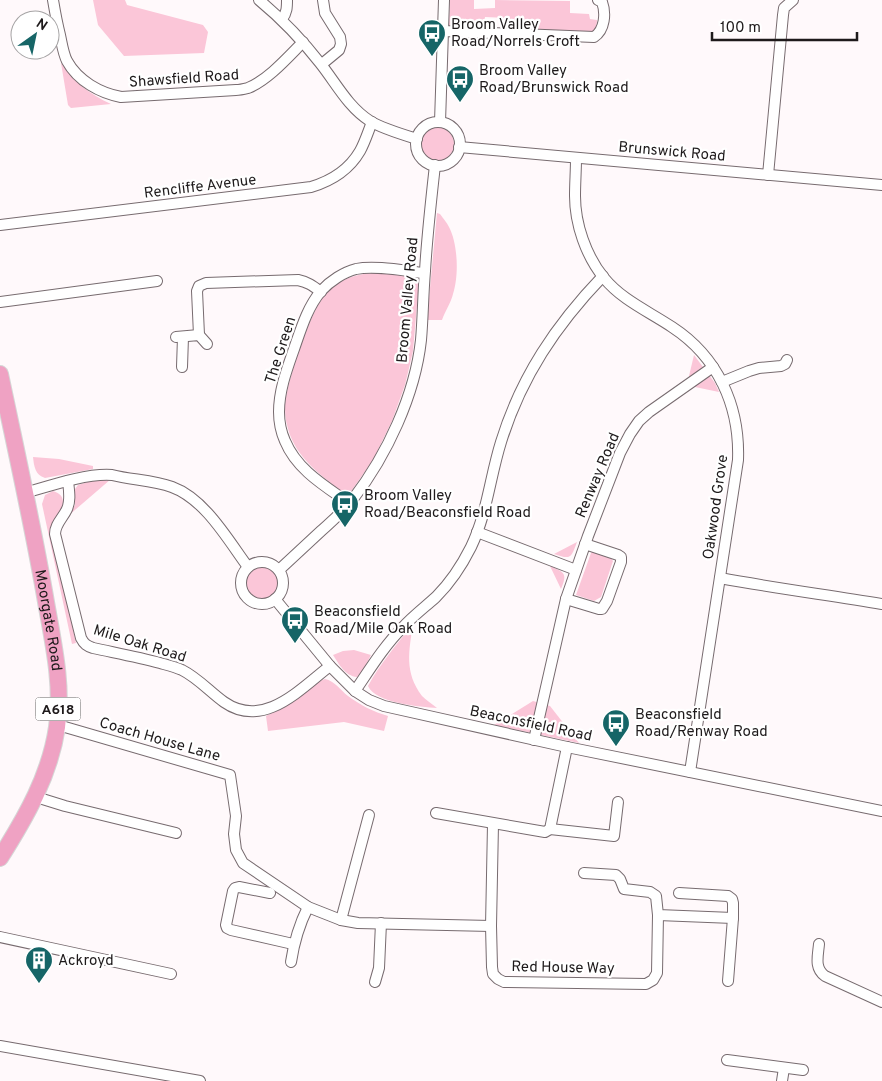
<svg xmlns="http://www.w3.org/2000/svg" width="882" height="1081" font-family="Overpass,sans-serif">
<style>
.green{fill:#fbc6d8}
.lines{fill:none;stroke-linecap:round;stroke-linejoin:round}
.street-casing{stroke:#776b6f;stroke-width:12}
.primary-casing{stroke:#d6d6d6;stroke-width:18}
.street{stroke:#fff;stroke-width:10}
.primary{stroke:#efa2c3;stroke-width:16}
.labels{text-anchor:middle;stroke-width:4.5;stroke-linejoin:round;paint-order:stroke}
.shield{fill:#fff;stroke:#625f5f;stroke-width:1}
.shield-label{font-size:14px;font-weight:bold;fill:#1e1a1b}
.poi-label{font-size:15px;fill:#1e1a1b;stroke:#fff;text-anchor:start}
.street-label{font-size:15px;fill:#1e1a1b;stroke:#fff}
</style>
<rect width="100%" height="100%" fill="#fff9fb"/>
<!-- green -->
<g class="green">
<path d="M93 0H125L127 5 203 25 208 32 204 53 124 56 98 25Z"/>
<path d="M450 0H474V9L495 8V0L570 1V13L589 14 590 19 597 20C597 27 595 31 589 34L507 30V18L485 17 484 29 451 28 449 25Z"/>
<path d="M61 63C75 82 89 94 111 104L71 108 68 105Z"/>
<circle cx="437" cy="144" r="17"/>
<path d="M437 213 440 214C443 218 447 223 449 227 458 244 459 276 453 294 451 303 445 311 442 320H427Z"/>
<path d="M371 273C387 273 407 270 419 282L413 351 405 385 392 421 373 460 350 493H344C323 477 300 461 290 435 287 427 285 418 285 409 285 386 311 308 327 292 340 279 354 275 371 273Z"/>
<path d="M694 355 715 383 719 392 695 387 689 376Z"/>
<path d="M33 457 59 459 93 466V469L45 478C35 475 34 466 33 457Z"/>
<path d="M101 478 111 479 68 516 75 505V489L78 485Z"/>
<path d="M53 491C76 498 52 522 52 534 51 541 57 556 58 564 64 590 70 616 76 643L72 644 42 504 45 495Z"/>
<path d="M577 542C571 558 571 560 554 554Z"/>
<path d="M593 551 610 557 613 561 601 597 594 601 576 595 591 553Z"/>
<circle cx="263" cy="582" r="17"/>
<path d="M550 566C564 572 568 573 561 589Z"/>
<path d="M413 624C409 651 404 672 422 696 426 700 432 704 437 708 421 707 375 703 368 686 380 664 397 644 413 624Z"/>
<path d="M354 650 371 655 361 674 357 677C345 676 339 664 333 655L343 651Z"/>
<path d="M325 679C335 681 340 690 348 696 360 705 374 712 388 716L384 731 344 722 268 731 266 716 293 702 320 681Z"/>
<path d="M533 701 550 706 579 743 494 725Z"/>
</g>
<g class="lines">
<!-- street casing -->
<g class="street-casing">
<g id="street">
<path d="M53 0C55 12 57 23 60 35 62 44 63 53 67 61 78 81 100 93 121 97L236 90C240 90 244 89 248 88 268 80 288 57 303 42"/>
<path d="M259 0C282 19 302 40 320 63 336 83 348 107 370 121 381 128 404 135 417 139"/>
<path d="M282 19C287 13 287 7 287 0"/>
<path d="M443 31 594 37C605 30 606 13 602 2L598 0"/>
<path d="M322 64 339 50 341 44 340 37 325 13 323 0"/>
<path d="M440 122 444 0"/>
<circle cx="438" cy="144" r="22"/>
<path d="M459 147 882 185"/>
<path d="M576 158C576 171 575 183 575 196 575 224 586 256 604 278 622 300 648 311 672 327 718 357 740 406 738 460L690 772"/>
<path d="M768 175 783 15 784 8 793 0"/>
<path d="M0 225 311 187C331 181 349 170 360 151 365 142 368 132 372 122"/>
<path d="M0 302 157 281"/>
<path d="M199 335 197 291 199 286 206 283 298 280C308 282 313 286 321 292"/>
<path d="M176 337 199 335 207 344"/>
<path d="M182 367 183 337"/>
<path d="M722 382 749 371 759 368 781 366 785 364 787 360"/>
<path d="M68 481C69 491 71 500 67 509 63 518 55 524 55 534L81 638C84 644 87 646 93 648 116 653 138 657 160 663 167 665 175 667 182 670 198 678 210 692 224 702 264 730 301 688 330 666"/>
<path d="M25 493C49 486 87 473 112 475 131 480 153 480 172 487 205 499 228 540 248 567"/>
<path d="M349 503C325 486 297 470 285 441 281 432 279 421 279 412 279 390 287 369 294 349 301 329 307 308 321 291 330 281 344 272 356 269 375 265 405 271 424 273"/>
<path d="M477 532 576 570"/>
<circle cx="262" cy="583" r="21"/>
<path d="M279 570C293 557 307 544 321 531 332 521 344 511 353 499 387 455 415 395 421 340 423 317 423 294 425 271 427 236 431 201 435 165"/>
<path d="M720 578C774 588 828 595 882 604"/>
<path d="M275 599 330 666 355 691 369 700 384 706 567 747 882 811"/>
<path d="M566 599 599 609H602L607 601 621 562V557L618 555 585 544"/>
<path d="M355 691C370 669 384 646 403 627 413 616 425 607 436 597 450 583 462 565 471 547 487 514 490 477 501 442 521 377 556 325 603 276"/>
<path d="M58 725 230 775 236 816 234 834 236 850 243 863 308 907 341 920 358 923 491 926"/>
<path d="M534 740 566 599 588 536 620 453 630 434 639 421 649 412 713 367"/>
<path d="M36 797 65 806 176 833"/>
<path d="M436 813 545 832 550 829 567 747"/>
<path d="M493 824 491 926 492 967 493 974 498 979 504 982 646 984 653 980 657 973 658 915"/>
<path d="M550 829 614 836 618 802"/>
<path d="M584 873 616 875 620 879 624 889 650 892 656 896 658 915 733 918"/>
<path d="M270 893 239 887 235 888 233 891 226 925 227 928 231 930 293 944"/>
<path d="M679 893 728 896 732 899 733 903V918L728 981"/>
<path d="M341 920 369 815"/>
<path d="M0 937 171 974"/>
<path d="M819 944C818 956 814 968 825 976L882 1002"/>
<path d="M291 962C294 942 299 925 308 907"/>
<path d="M375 982 379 968 381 923"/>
<path d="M0 1046 200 1081"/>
<path d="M727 1060 803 1070"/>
<path d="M782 1081 784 1068"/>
</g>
</g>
<!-- primary casing -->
<g class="primary-casing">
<g id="primary">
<path id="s1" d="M0 374C16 450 33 526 46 602 53 642 63 685 57 727 50 775 26 817 0 858"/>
</g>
</g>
<!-- street -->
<use href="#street" class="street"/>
<!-- primary -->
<use href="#primary" class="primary"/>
</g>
<!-- icons -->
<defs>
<g id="bus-pin" transform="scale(1.4375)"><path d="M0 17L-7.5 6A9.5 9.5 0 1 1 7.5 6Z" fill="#166567" stroke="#fff"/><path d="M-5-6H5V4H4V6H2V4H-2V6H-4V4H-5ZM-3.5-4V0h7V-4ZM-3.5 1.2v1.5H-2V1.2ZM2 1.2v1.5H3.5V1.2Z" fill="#fff"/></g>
<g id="building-pin" transform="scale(1.4375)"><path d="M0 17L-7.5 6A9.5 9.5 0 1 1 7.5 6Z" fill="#166567" stroke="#fff"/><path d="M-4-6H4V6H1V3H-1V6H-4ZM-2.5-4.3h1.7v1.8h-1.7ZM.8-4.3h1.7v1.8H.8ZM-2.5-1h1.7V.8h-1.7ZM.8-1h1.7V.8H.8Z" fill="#fff"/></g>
</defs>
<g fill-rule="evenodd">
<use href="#bus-pin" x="432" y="33"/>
<use href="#bus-pin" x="460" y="79"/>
<use href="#bus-pin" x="345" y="504"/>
<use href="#bus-pin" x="295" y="620"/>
<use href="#bus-pin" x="616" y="723"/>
<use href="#building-pin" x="39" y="960"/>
</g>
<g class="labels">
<!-- shield labels -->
<rect class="shield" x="35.5" y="697.5" width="45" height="23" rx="4"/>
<g class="shield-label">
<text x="58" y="714">A618</text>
</g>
<!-- poi labels -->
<g class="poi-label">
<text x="451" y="29">Broom Valley<tspan x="451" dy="17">Road/Norrels Croft</tspan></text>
<text x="479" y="75">Broom Valley<tspan x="479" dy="17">Road/Brunswick Road</tspan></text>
<text x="364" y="500">Broom Valley<tspan x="364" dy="17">Road/Beaconsfield Road</tspan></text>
<text x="314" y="616">Beaconsfield<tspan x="314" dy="17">Road/Mile Oak Road</tspan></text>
<text x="635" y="719">Beaconsfield<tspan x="635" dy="17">Road/Renway Road</tspan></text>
<text x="58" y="965">Ackroyd</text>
</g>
<!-- street labels -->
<g class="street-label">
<text transform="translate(184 78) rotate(-4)" y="5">Shawsfield Road</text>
<text transform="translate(672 151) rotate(5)" y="5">Brunswick Road</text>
<text transform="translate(200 186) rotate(-7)" y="5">Rencliffe Avenue</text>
<text transform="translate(407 300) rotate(-85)" y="5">Broom Valley Road</text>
<text transform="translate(280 350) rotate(-72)" y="5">The Green</text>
<text transform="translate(597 475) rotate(-67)" y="5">Renway Road</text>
<text transform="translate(715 507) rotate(-82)" y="5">Oakwood Grove</text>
<text dy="5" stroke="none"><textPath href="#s1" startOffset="251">Moorgate Road</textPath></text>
<text transform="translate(140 643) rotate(17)" y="5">Mile Oak Road</text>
<text transform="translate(531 723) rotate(12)" y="5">Beaconsfield Road</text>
<text transform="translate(160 739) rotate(16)" y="5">Coach House Lane</text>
<text transform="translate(563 967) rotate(1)" y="5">Red House Way</text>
</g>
</g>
<!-- north arrow -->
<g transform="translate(35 35) rotate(33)"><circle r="24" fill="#ffffff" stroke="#a5a3a4"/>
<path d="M0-4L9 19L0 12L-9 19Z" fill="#166567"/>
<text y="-8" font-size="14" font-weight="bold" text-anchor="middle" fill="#1e1a1b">N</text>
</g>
<!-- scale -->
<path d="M712 32v8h145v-8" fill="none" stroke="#1e1a1b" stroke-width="2.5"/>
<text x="720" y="32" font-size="15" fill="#1e1a1b" stroke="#ffffff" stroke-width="4" paint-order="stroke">100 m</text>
</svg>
